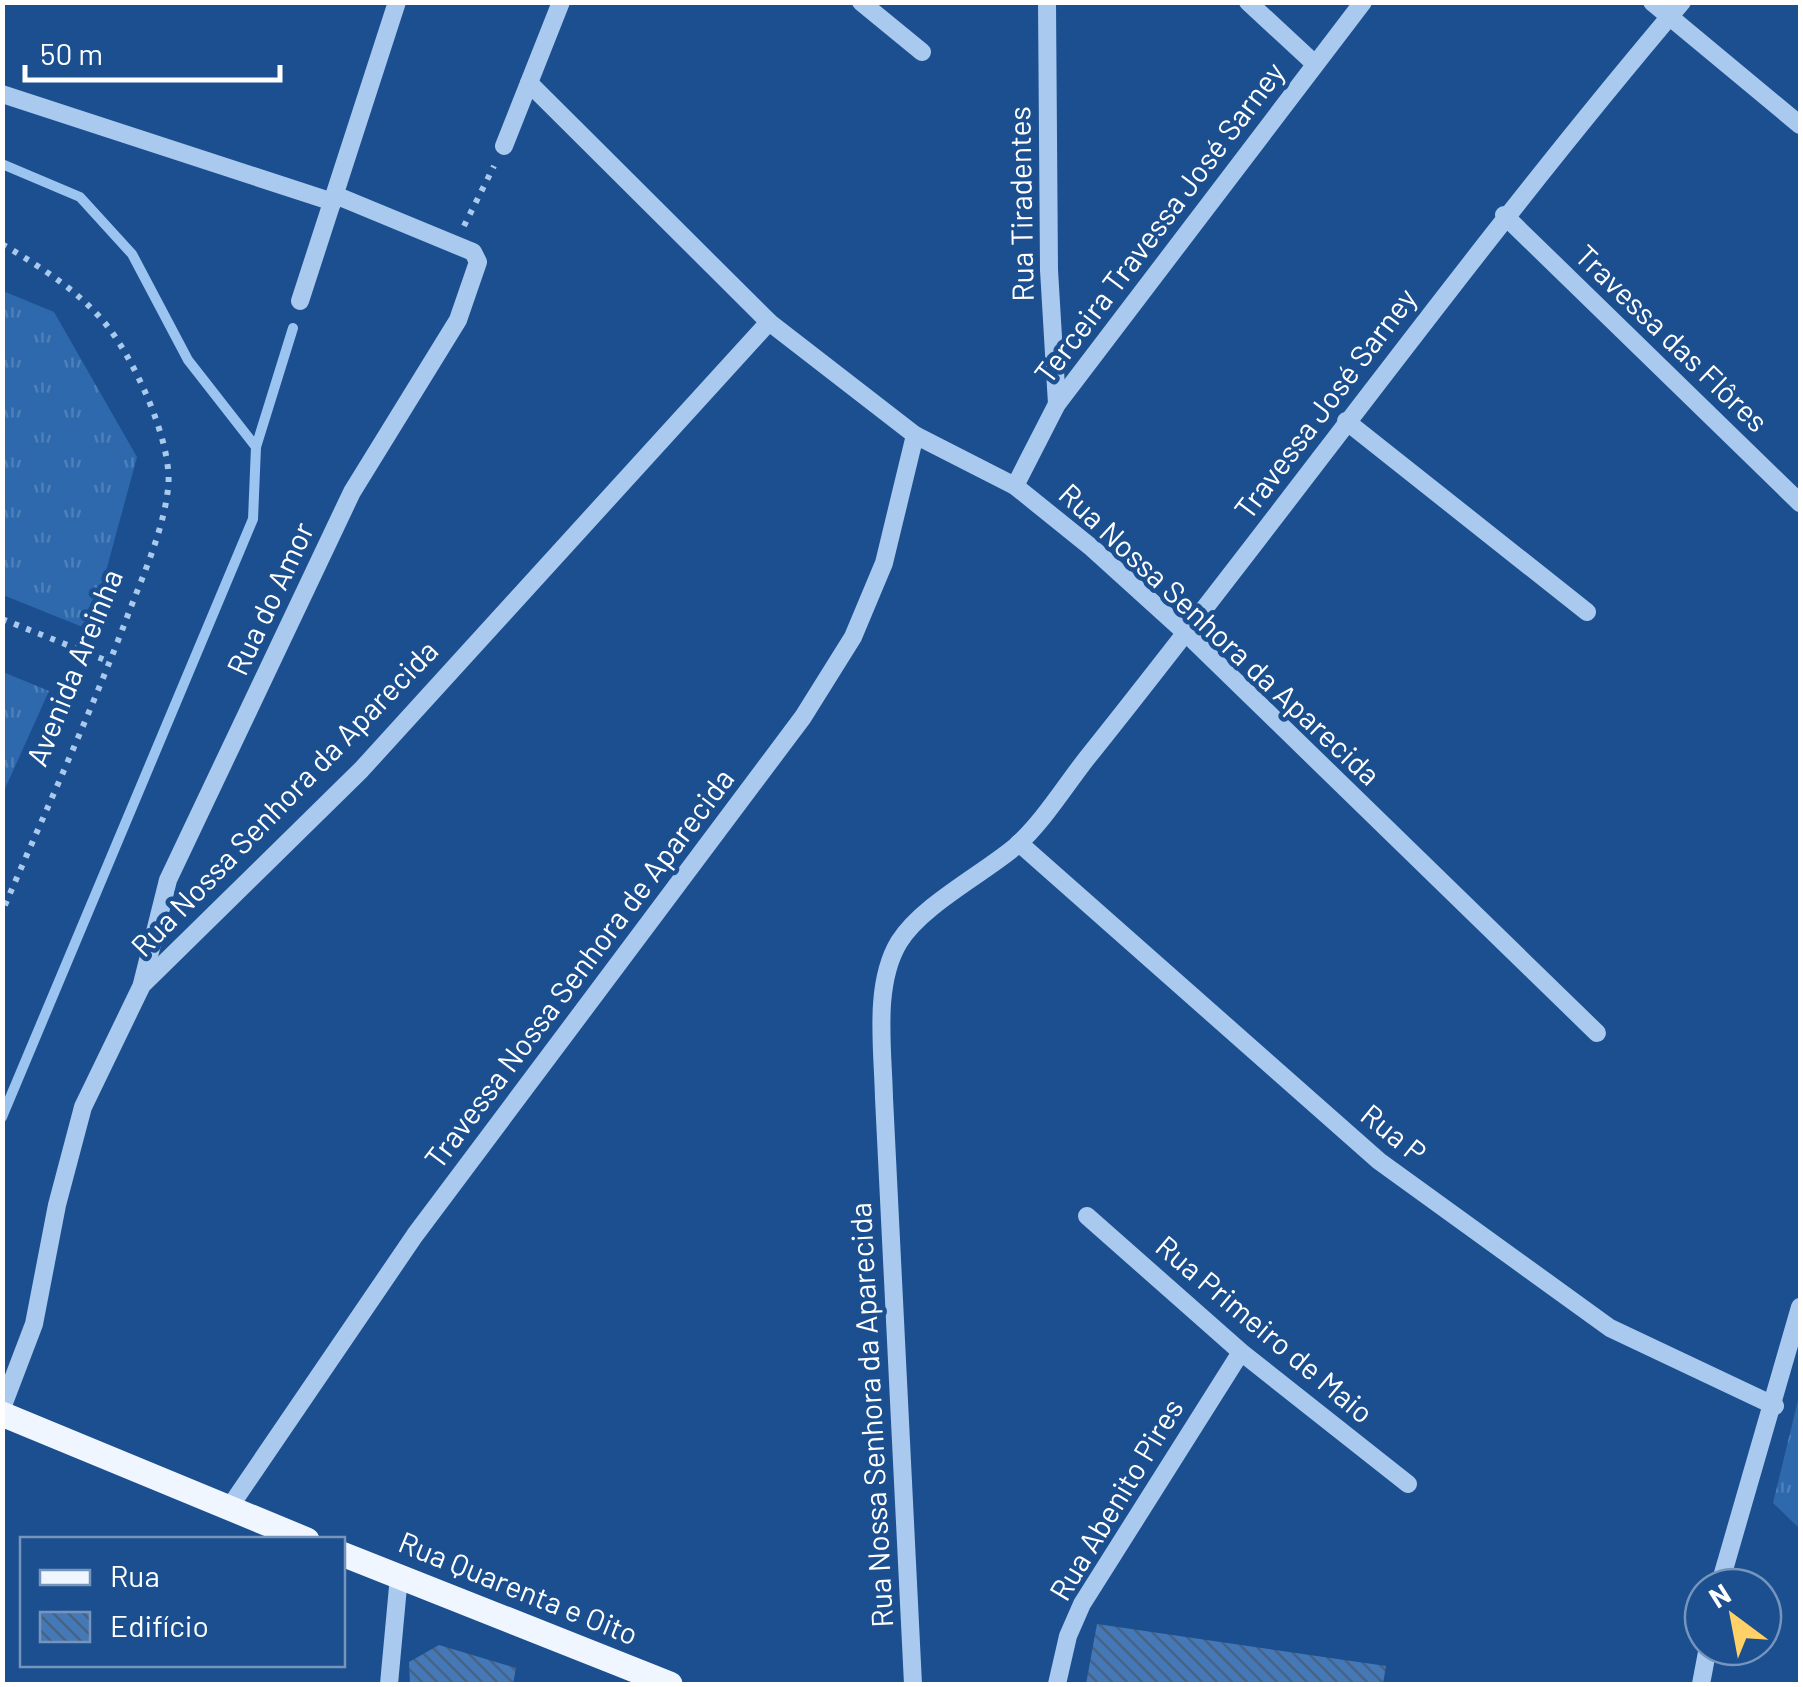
<svg xmlns="http://www.w3.org/2000/svg" width="1803" height="1687" font-family="Barlow,sans-serif">
<style>
.grass{fill:url(#grass-tufts)}
.lines{fill:none;stroke-linecap:round;stroke-linejoin:round}
.stream{stroke:#9cc4f0;stroke-width:10}
.building{fill:url(#building-back-hatch)}
.path{stroke:#a9c9ee;stroke-width:6;stroke-dasharray:5 8;stroke-linecap:butt}
.minor{stroke:#a9c9ee;stroke-width:18}
.major{stroke:#f0f6ff;stroke-width:25}
.labels{text-anchor:middle;stroke-width:9;stroke-linejoin:round;paint-order:stroke}
.street-label{font-size:30px;fill:#fff;stroke:#1b4f8f}
</style>
<defs>
<pattern id="grass-tufts" width="24" height="20" patternUnits="userSpaceOnUse" patternTransform="scale(2.5)"><rect width="24" height="20" fill="#2e69ad"/><path d="M3 7l-1-3M5 7V3M7 7l1-3M15 17l-1-3M17 17v-4M19 17l1-3" fill="none" stroke="#4d80b9"/></pattern>
<pattern id="building-back-hatch" width="6" height="6" patternUnits="userSpaceOnUse" patternTransform="scale(2.5)"><rect width="6" height="6" fill="#4478b7"/><path d="M-1 5l2 2M0 0l6 6M5-1l2 2" fill="none" stroke="#486282"/></pattern>
</defs>
<rect width="100%" height="100%" fill="#1b4f8f"/>
<!-- grass -->
<g class="grass">
<path d="M3 291 54 312 137 457 90 630 3 595Z"/>
<path d="M3 672 49 691 3 793Z"/>
<path d="M1800 1392V1529L1773 1503Z"/>
</g>
<g class="lines">
<!-- stream -->
<g class="stream">
<path d="M2 164 80 197 132 254 188 360 256 447"/>
<path d="M2 1117 253 519 256 447 293 328"/>
</g>
</g>
<!-- building -->
<g class="building">
<path d="M1097 1624 1386 1666 1383 1684H1086Z"/>
<path d="M439 1645 516 1668 513 1684H410L409 1662Z"/>
</g>
<g class="lines">
<!-- path -->
<g class="path">
<path d="M464 226 494 166"/>
<path d="M2 244C39 266 76 289 104 322 133 356 174 444 168 489 163 531 144 573 129 612 91 713 45 812 2 912"/>
<path d="M2 619 110 662"/>
</g>
<!-- minor -->
<g class="minor">
<path d="M861 2 922 52"/>
<path d="M1047 2 1049 270 1057 404"/>
<path d="M1248 2 1315 64"/>
<path d="M1652 2 1800 125"/>
<path d="M529 83 769 322 915 435 1015 486 1092 548 1187 634 1597 1033"/>
<path d="M2 94 333 202"/>
<path d="M504 146 561 2"/>
<path d="M1504 215 1800 503"/>
<path d="M300 301 397 2"/>
<path d="M1346 421 1587 612"/>
<path d="M1015 486 1057 404 1363 2"/>
<path d="M1019 843 1379 1161 1610 1328 1775 1406"/>
<path d="M142 984 168 880 352 492 458 320 478 262 473 252 335 195"/>
<path d="M1087 1216 1241 1352 1408 1484"/>
<path d="M2 1408 34 1324 57 1205 83 1107 142 985 361 770 769 322"/>
<path d="M229 1508 415 1235 803 717 853 637 884 563 915 435"/>
<path d="M1719 1587 1800 1307"/>
<path d="M389 1684 399 1576"/>
<path d="M913 1684 884 1098C883 1049 873 985 899 942 922 905 983 874 1016 846 1043 822 1065 786 1087 758 1288 507 1474 247 1682 2"/>
<path d="M1057 1684 1068 1636 1082 1604 1241 1352"/>
<path d="M1701 1684 1708 1647"/>
</g>
<!-- major -->
<g class="major">
<path d="M2 1414 307 1540"/>
<path d="M342 1554 670 1684"/>
</g>
</g>
<g class="labels">
<!-- street labels -->
<g class="street-label">
<text transform="translate(1022 204) rotate(-91)" y="10">Rua Tiradentes</text>
<text transform="translate(1160 223) rotate(-53)" y="10">Terceira Travessa José Sarney</text>
<text transform="translate(1671 339) rotate(44)" y="10">Travessa das Flôres</text>
<text transform="translate(1326 404) rotate(-53)" y="10">Travessa José Sarney</text>
<text transform="translate(271 599) rotate(-65)" y="10">Rua do Amor</text>
<text transform="translate(1219 635) rotate(43)" y="10">Rua Nossa Senhora da Aparecida</text>
<text transform="translate(75 668) rotate(-68)" y="10">Avenida Areinha</text>
<text transform="translate(285 799) rotate(-46)" y="10">Rua Nossa Senhora da Aparecida</text>
<text transform="translate(580 969) rotate(-53)" y="10">Travessa Nossa Senhora de Aparecida</text>
<text transform="translate(1393 1134) rotate(39)" y="10">Rua P</text>
<text transform="translate(1264 1330) rotate(40)" y="10">Rua Primeiro de Maio</text>
<text transform="translate(872 1415) rotate(-93)" y="10">Rua Nossa Senhora da Aparecida</text>
<text transform="translate(1117 1500) rotate(-59)" y="10">Rua Abenito Pires</text>
<text transform="translate(518 1589) rotate(22)" y="10">Rua Quarenta e Oito</text>
</g>
</g>
<!-- border -->
<rect width="1803" height="1687" fill="none" stroke="#ffffff" stroke-width="10"/>
<!-- legend -->
<rect x="20" y="1537" width="325" height="130" fill="#1b4f8f" stroke="#7695bc" stroke-width="2.5"/>
<rect x="40" y="1570" width="50" height="15" fill="#f0f6ff" stroke="#7695bc" stroke-width="2.5"/>
<text x="110" y="1587" font-size="30" fill="#ffffff">Rua</text>
<rect x="40" y="1612" width="50" height="30" fill="url(#building-back-hatch)" stroke="#7695bc" stroke-width="2.5"/>
<text x="110" y="1637" font-size="30" fill="#ffffff">Edifício</text>
<!-- north arrow -->
<g transform="translate(1733 1617) rotate(328)"><circle r="48" fill="#1b4f8f" stroke="#7695bc" stroke-width="2.5"/>
<path d="M0-8L18 38L0 25L-18 38Z" fill="#ffd166"/>
<text y="-15" font-size="28" font-weight="bold" text-anchor="middle" fill="#ffffff">N</text>
</g>
<!-- scale -->
<path d="M25 65v15h255v-15" fill="none" stroke="#ffffff" stroke-width="5"/>
<text x="40" y="65" font-size="30" fill="#ffffff" stroke="#1b4f8f" stroke-width="8" paint-order="stroke">50 m</text>
</svg>
